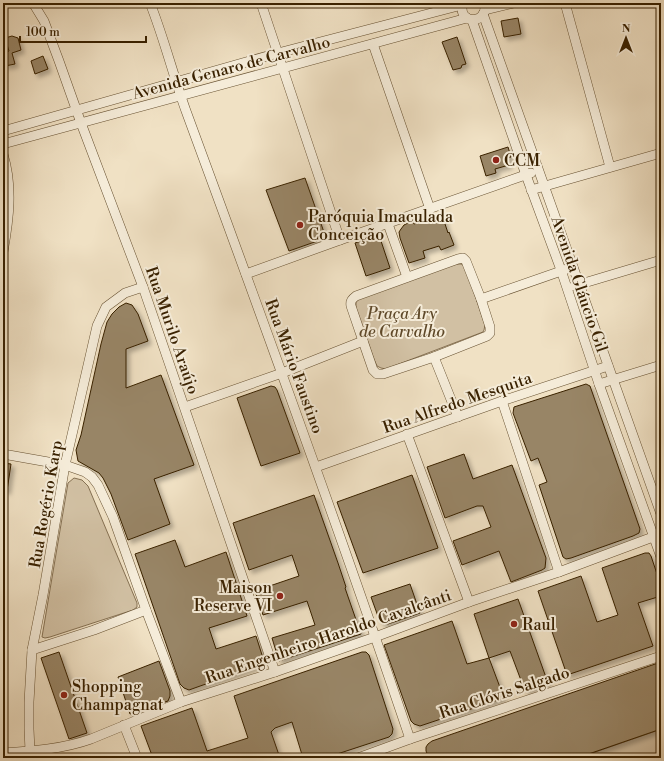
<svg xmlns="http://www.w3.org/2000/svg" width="664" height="761" font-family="'Libre Bodoni',serif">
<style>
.green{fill:#d1c0a3;stroke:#857052}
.building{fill:#988566;stroke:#392100;filter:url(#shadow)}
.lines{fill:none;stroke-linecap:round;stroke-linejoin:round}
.minor-casing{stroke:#675131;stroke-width:10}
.minor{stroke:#f5ecd9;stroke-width:9}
.poi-dot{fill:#8f2418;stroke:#f5ecd9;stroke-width:1.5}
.labels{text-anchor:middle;stroke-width:4;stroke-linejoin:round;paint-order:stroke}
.street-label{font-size:16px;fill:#392100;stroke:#f5ecd9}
.poi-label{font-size:16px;fill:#392100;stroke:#f5ecd9;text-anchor:start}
.park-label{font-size:16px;font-style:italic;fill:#5f4929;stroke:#f5ecd9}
</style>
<defs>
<filter id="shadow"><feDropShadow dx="3.5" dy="3.5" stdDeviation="2" flood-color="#0004"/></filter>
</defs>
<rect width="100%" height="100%" fill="#f0e1c4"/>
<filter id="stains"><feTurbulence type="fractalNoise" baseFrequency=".005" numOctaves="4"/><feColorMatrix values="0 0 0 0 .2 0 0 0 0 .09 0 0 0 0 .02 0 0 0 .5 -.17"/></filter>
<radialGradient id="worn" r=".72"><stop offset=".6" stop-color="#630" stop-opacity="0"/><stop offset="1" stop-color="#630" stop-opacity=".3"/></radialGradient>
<!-- green -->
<g class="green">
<path d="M455 264H461L465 266 485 325 484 330 483 332 386 369 381 368 377 366 373 357 356 308V302L359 298Z"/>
<path d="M74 478 82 480 88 486 137 603V607L133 610 50 637 45 638 42 637 68 483Z"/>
<path d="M661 729V758H578L653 732Z"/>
</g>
<!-- building -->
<g class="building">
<path d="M518 18 521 34 504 37 501 21Z"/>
<path d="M12 36 18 38 21 50 12 53 15 64 5 66 3 60V53L9 51 5 38Z"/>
<path d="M457 37 466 64 462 65 461 68 453 70 442 42Z"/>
<path d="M43 56 48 69 35 74 31 61Z"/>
<path d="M508 147 511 157 507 158 509 165 495 169 496 173 486 176 480 156Z"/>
<path d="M305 178 326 238 289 251 266 190Z"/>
<path d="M442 215 448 233 449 232 454 245 441 250 439 246 423 251 425 258 409 263 400 238 399 232 401 229 404 225 408 223 413 222 414 224Z"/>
<path d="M374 237H378L381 241 390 268 366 276 355 243Z"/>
<path d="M126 303 132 305 138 314 148 341 126 349V388L161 375 194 465 154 479 170 524 128 540 111 494 103 478 99 473 78 461 76 450 81 435 101 344 107 322 112 314 119 307Z"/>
<path d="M586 384 590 386 640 529 639 533 633 536 571 558 566 559 563 557 539 485 547 482 538 458 531 461 513 413 514 407Z"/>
<path d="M271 386 275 387 277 390 300 453 261 466 237 398Z"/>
<path d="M464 454 473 479 512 465 546 558 545 568 542 570 511 582 499 551 462 565 453 541 491 527 483 506H477L445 518 427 467Z"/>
<path d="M3 463 11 464 7 491 3 490Z"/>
<path d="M412 475 438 548 363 573 337 502Z"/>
<path d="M314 495 338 563 346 587 345 588 361 634 279 661 272 638 315 625 307 601 263 615 255 591 299 576 292 555 249 570 233 523Z"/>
<path d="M175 540 185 567 226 552 247 616 209 628 216 649 256 636 262 655V662L259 665 189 690 184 688 180 684 135 554Z"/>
<path d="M645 553H649L651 556 661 586V596L638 603 653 646 567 675 538 591 581 576 597 622 618 615 602 568Z"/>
<path d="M410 584 420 613 388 624H384L381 622 379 619 371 597Z"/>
<path d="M518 599 548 683 525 691 510 651 489 658 474 614Z"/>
<path d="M452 621 467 664 489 658 504 698 420 726 414 724 411 721 384 645Z"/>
<path d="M59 652 87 733 69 739 41 658Z"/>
<path d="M362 652H366L369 655 393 729 392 734 389 737 325 758H303L292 722 275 728 271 732 280 758H153L141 726 192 708 207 751 248 738 234 696Z"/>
<path d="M159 661 170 691V696L168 701 130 714 118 677Z"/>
<path d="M661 662V729L577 758H429L426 751V747L428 744 432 741Z"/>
</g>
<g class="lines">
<!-- minor casing -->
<g class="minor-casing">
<g id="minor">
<path d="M33 3 44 21 59 61 81 123 143 287 275 672"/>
<path d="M150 3C164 38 173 75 186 111 263 320 339 528 410 739"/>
<path d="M261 3 340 240"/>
<path d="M463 3C456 26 491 24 484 3"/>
<path d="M565 3 610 167"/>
<path d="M660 3 661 7"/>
<path d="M485 10 514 3"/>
<path d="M483 14 661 514"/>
<path d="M472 20 526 175 561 270 599 384 661 557"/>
<path d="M373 44 430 209"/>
<path d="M3 131 278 53 462 5"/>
<path d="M3 144 467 18"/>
<path d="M3 154C13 186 9 219 3 252"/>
<path d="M531 190 661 153"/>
<path d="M388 224 407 277"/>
<path d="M463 258 466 261 481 299 490 327V333L487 336 434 357 383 374H377L373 370 363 341 351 306C350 301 352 299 356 296L458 259Z"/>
<path d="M246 274 340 240 531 173"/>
<path d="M574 286 661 260"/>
<path d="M481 299 567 269"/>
<path d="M434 357 458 417"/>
<path d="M599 384 661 365"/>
<path d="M502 401 559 572"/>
<path d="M185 407 282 373 363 341"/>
<path d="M407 434 469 602"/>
<path d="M3 454 65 465 85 472 92 477 98 485 113 517 146 610 94 630 32 650"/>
<path d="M316 467 502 401 608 366"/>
<path d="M146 610 181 702"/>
<path d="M124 725 137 758"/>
<path d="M30 751 29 729V702L32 650 43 595 65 465 97 326 106 307 125 293 143 287"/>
<path d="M3 753C33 751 63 749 91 739L181 702 275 672 375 637 469 602 559 572 661 534"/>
<path d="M358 758 410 739 661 656"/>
</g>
</g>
<!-- minor -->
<use href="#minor" class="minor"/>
</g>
<!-- markers -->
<g class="poi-dot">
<circle cx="496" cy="160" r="4"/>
<circle cx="300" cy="225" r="4"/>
<circle cx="280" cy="596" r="4"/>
<circle cx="514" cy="624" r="4"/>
<circle cx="64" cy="695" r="4"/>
</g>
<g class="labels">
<!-- street labels -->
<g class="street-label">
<text transform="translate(231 67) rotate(-15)" y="6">Avenida Genaro de Carvalho</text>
<text transform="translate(580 284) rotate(71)" y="6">Avenida Gláucio Gil</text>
<text transform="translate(173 330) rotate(71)" y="6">Rua Murilo Araújo</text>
<text transform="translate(295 366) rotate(70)" y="6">Rua Mário Faustino</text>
<text transform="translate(457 402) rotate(-19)" y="6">Rua Alfredo Mesquita</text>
<text transform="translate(45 504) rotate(-80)" y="6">Rua Rogério Karp</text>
<text transform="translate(328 636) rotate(-19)" y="6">Rua Engenheiro Haroldo Cavalcânti</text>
<text transform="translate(504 692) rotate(-18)" y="6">Rua Clóvis Salgado</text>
</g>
<!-- poi labels -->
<g class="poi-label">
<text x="504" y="166">CCM</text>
<text x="308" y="222">Paróquia Imaculada<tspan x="308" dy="18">Conceição</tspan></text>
<text x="272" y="593" text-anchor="end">Maison<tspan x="272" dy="18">Reserve VI</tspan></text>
<text x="522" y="630">Raul</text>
<text x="72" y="692">Shopping<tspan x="72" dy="18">Champagnat</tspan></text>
</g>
<!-- park labels -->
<g class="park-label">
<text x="402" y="319">Praça Ary<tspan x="402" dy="18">de Carvalho</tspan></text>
</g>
</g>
<!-- margin -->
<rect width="664" height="761" fill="none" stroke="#f0e1c4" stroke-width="16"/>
<rect x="4" y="4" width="656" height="753" fill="none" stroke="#392100" stroke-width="2"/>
<rect x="8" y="8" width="648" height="745" fill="none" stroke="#392100"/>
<!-- north arrow -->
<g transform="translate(626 38)" stroke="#f5ecd9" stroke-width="3" paint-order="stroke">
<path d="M0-3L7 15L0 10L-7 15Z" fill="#392100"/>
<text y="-6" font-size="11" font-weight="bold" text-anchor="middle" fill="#392100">N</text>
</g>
<!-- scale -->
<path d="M20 36v6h126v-6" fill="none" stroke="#392100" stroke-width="2"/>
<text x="26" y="36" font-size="12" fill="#392100" stroke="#f5ecd9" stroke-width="3" paint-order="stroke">100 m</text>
<rect width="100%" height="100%" filter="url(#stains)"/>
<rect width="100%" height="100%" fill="url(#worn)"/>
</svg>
